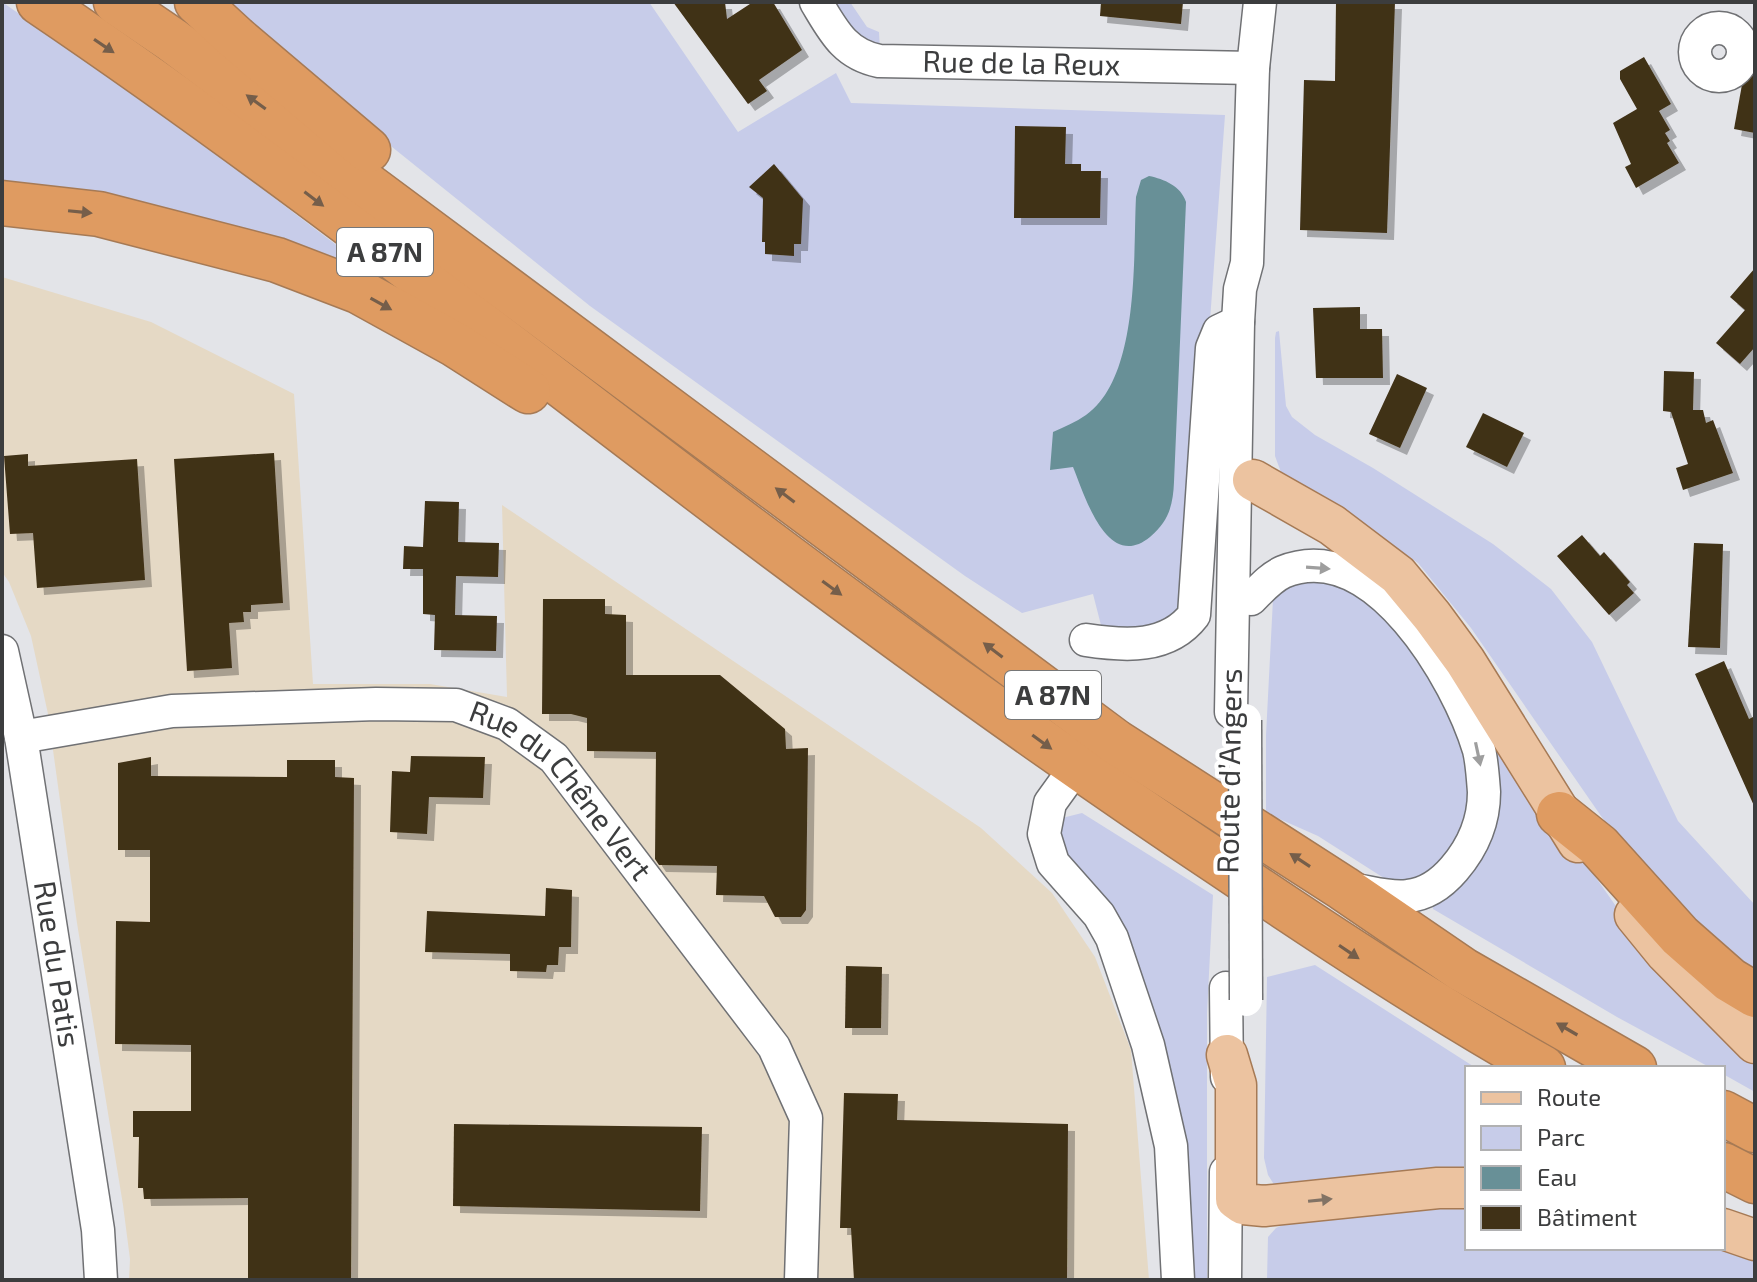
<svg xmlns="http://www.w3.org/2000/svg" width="1757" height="1282" font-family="'Exo 2',sans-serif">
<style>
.industrial{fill:#e5d9c5}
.green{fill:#c7cce9}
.water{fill:#689097}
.building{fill:#403117;filter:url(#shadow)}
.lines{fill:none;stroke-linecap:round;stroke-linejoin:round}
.minor-casing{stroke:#707174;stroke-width:35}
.major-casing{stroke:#a67a55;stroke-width:43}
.highway-casing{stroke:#a67a55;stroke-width:47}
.minor{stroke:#fff;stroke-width:32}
.major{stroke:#ecc3a0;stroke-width:40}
.highway{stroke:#df9b61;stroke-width:44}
.minor-bridge-casing{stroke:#707174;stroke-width:35;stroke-linecap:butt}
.minor-bridge{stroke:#fff;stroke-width:32}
.oneway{fill:#755e4a}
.oneway2{fill:#9e9e9e}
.oneway3{fill:#827365}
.labels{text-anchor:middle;stroke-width:8;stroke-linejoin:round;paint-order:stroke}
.shield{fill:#fff;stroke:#767778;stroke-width:2}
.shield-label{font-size:28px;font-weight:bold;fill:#3c3d3e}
.street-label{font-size:30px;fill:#3c3d3e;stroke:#fff}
</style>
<defs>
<filter id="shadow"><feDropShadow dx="7" dy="7" stdDeviation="0" flood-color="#0004"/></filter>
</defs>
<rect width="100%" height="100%" fill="#e3e4e8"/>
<!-- industrial -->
<path class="industrial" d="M2 277 151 322 294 394 313 684H430L507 697 502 505 981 828 1052 893 1095 957 1131 1050 1149 1280H129L130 1259 123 1205 77 923 48 714 31 636 9 582 2 572Z"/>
<!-- green -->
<g class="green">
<path d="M2 2 157 109 368 269 387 288 2 192Z"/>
<path d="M227 2H649L738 132 836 73 851 103 1225 115 1189 608 1167 624 1103 633 1093 594 1022 613 965 576 590 306 305 77Z"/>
<path d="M831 2H850L867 27 879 32 880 51 861 45Z"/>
<path d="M1279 331 1286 406 1292 417 1315 435 1373 468 1493 544 1551 589 1592 642 1678 821 1755 905V972L1661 892 1601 816 1471 628 1418 563 1339 508 1282 475 1275 456V338L1276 332Z"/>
<path d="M1299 574 1362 587 1446 692 1474 766 1464 833 1426 878 1406 884 1387 880 1318 836 1266 813V735L1273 599 1278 586Z"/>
<path d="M1469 696 1620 912 1755 1053V1092L1723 1074V1068H1711L1617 1017 1433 909V903L1483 854Z"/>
<path d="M1082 813 1213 895 1207 1013V1280H1187L1173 1120 1056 844 1058 819Z"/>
<path d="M1315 965 1476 1068H1467V1178L1275 1186 1268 1175 1264 1158 1267 977Z"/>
<path d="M1467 1203V1248H1723L1755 1258V1280H1267L1268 1237 1276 1228 1289 1222Z"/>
</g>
<!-- water -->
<path class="water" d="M1149 176C1164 179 1181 186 1186 202L1174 482C1173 505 1169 521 1150 537 1107 572 1085 496 1073 467L1050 470 1053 432C1064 427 1076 422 1086 415 1140 377 1133 257 1136 197L1141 180Z"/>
<!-- building -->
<g class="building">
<path d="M673 2H725L727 19 753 2H773L802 50 759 80 767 91 748 104Z"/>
<path d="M1101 2H1183L1181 24 1100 16Z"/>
<path d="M1336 2H1395L1387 233 1300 230 1304 80 1335 81Z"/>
<path d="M1644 57 1671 104 1659 111 1670 130 1665 133 1670 141 1667 143 1679 163 1636 188 1625 167 1631 164 1613 123 1637 109 1620 79V71Z"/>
<path d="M1745 68 1755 69V133L1734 129Z"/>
<path d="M1015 126 1066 127 1065 164H1081V171H1101L1100 218H1014Z"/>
<path d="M774 164 803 199 801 244H794V256L765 254V242H762L763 198 749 187Z"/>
<path d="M1755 268V347L1740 364 1716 343 1745 310 1730 297Z"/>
<path d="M1360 307V329H1382L1383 378H1316L1313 308Z"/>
<path d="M1664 371 1694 372 1693 410H1703L1706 423 1713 420 1733 473 1683 490 1676 468 1688 464 1671 412 1663 411Z"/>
<path d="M1397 374 1427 388 1400 448 1369 434Z"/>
<path d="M1483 413 1524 433 1507 467 1466 447Z"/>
<path d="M274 453 283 603 251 605V612H243L244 622 229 623 232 668 187 671 174 459Z"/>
<path d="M28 454V466L137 459 145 580 37 588 33 533 10 534 4 456Z"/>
<path d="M425 501 459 502 458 542 499 543 498 577 456 576 455 615 497 616 496 651 434 650 435 615 423 614V569H403L404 546 423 547Z"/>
<path d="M1582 535 1600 556 1604 552 1630 582 1627 585 1634 593 1609 615 1557 556Z"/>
<path d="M1694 543 1723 544 1720 648 1688 647Z"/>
<path d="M543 599H605V614L626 615V675H720L785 729 786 749 808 748 806 910 801 917H775L764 896 716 895 717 866 659 865 655 859 656 752 587 751V718L571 714H542Z"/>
<path d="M1724 661 1749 719 1755 716V808L1695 674Z"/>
<path d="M411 756 485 757 483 798 429 797 427 834 390 832 392 771 410 772Z"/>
<path d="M151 757V776L287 777V760H335V777L354 778 351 1280H248V1198L144 1199 143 1188H138L139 1137H133V1111H191V1045L115 1044 116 921 150 922V850H118V763Z"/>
<path d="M546 888 572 890 571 947H559L558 965H547L546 972 510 971V954L425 952 427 911 545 916Z"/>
<path d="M846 966 882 967 881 1028H845Z"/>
<path d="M844 1093 898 1094 897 1120 1068 1124 1067 1280H854L851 1228H840Z"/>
<path d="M454 1124 702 1127 700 1211 453 1206Z"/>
</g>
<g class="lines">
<!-- minor casing -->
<g class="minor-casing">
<g id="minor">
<path id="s1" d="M816 2C833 30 844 54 879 61L1253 68"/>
<circle cx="1719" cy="52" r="24"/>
<path d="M1251 599C1261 589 1270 578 1283 572 1375 534 1458 680 1479 750 1482 762 1483 779 1484 792 1484 821 1473 847 1454 869 1442 883 1427 894 1408 896 1390 899 1367 891 1348 889"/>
<path d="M1086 640C1125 646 1168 649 1194 615L1212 348 1219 331 1238 322"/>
<path id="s2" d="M2 651 21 737 98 1230 101 1280"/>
<path d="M1231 712 1238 322 1240 289 1247 263 1253 68 1260 2"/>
<path id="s3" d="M21 737 172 711 376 704 456 705 507 724 554 758 774 1047 806 1118 801 1280"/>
<path d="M1076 767 1050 803 1044 834 1053 863 1099 915 1112 938 1148 1045 1171 1146 1178 1280"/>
<path d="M1226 988 1227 1077"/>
<path d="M1225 1280 1226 1172"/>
</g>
</g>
<!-- major casing -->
<g class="major-casing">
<g id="major">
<path d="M1253 480 1332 525 1398 575 1432 616 1465 661 1578 842"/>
<path d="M1635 915 1666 953 1755 1043"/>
<path d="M1227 1055 1236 1085V1199L1243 1204 1264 1206 1438 1188H1467"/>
<path d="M1723 1229 1755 1240"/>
</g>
</g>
<!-- highway casing -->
<g class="highway-casing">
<g id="highway">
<path d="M39 2C274 161 498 338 724 509 887 632 1052 752 1222 865 1327 936 1432 1005 1543 1068"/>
<path d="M116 2 172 40 1116 742 1343 888 1463 970 1634 1068"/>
<path d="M197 2 236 38 368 150"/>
<path d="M2 203 99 214 277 260 358 291 454 344 528 391"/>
<path d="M1559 814 1599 846 1680 936 1730 980 1755 995"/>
<path d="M1723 1113 1755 1130"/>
<path d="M1723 1165 1755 1181"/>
</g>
</g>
<!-- minor -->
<use href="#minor" class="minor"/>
<!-- major -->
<use href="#major" class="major"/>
<!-- highway -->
<use href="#highway" class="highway"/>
<!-- minor-bridge casing -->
<g class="minor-bridge-casing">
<path id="minor-bridge" d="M1245 720 1246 1000"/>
</g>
<!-- minor-bridge -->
<use href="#minor-bridge" class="minor-bridge"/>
</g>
<!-- one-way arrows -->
<defs><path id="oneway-solid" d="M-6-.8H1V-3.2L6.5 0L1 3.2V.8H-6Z" transform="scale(2)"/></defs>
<g class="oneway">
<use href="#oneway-solid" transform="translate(104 46) rotate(34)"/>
<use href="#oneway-solid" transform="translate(256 102) rotate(-144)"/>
<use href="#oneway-solid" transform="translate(314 199) rotate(37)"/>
<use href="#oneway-solid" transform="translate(80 212) rotate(6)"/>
<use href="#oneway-solid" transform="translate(381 304) rotate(29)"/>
<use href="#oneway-solid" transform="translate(785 495) rotate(-143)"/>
<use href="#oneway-solid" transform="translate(832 588) rotate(36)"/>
<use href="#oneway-solid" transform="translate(993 650) rotate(-143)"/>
<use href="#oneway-solid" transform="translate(1042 742) rotate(36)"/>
<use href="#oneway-solid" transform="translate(1300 860) rotate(-147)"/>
<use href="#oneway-solid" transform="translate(1349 952) rotate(34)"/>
<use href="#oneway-solid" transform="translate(1567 1029) rotate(-150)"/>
</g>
<g class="oneway2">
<use href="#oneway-solid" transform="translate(1318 568) rotate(4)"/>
<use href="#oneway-solid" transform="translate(1478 754) rotate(78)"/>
</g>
<use class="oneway3" href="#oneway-solid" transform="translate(1320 1200) rotate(-6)"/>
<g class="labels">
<!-- shield labels -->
<g class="shield">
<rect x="337" y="228" width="96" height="48" rx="6"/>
<rect x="1005" y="671" width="96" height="48" rx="6"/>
</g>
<g class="shield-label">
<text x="385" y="262">A 87N</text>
<text x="1053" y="705">A 87N</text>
</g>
<!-- street labels -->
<g class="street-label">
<text dy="10" stroke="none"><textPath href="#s1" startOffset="232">Rue de la Reux</textPath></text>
<text transform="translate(1230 771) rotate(-89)" y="10">Route d’Angers</text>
<text dy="10" stroke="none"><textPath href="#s3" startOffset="576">Rue du Chêne Vert</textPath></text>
<text dy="10" stroke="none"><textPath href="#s2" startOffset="318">Rue du Patis</textPath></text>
</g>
</g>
<!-- border -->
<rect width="1757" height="1282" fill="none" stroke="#3c3d3e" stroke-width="8"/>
<!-- legend -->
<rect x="1465" y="1066" width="260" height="184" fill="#ffffff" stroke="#b1b1b2" stroke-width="2"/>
<rect x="1481" y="1092" width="40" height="12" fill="#ecc3a0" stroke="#b1b1b2" stroke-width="2"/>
<text x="1537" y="1106" font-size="24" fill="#3c3d3e">Route</text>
<rect x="1481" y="1126" width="40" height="24" fill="#c7cce9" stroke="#b1b1b2" stroke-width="2"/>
<text x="1537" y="1146" font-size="24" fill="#3c3d3e">Parc</text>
<rect x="1481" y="1166" width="40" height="24" fill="#689097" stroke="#b1b1b2" stroke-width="2"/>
<text x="1537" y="1186" font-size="24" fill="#3c3d3e">Eau</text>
<rect x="1481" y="1206" width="40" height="24" fill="#403117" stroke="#b1b1b2" stroke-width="2"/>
<text x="1537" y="1226" font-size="24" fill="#3c3d3e">Bâtiment</text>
</svg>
